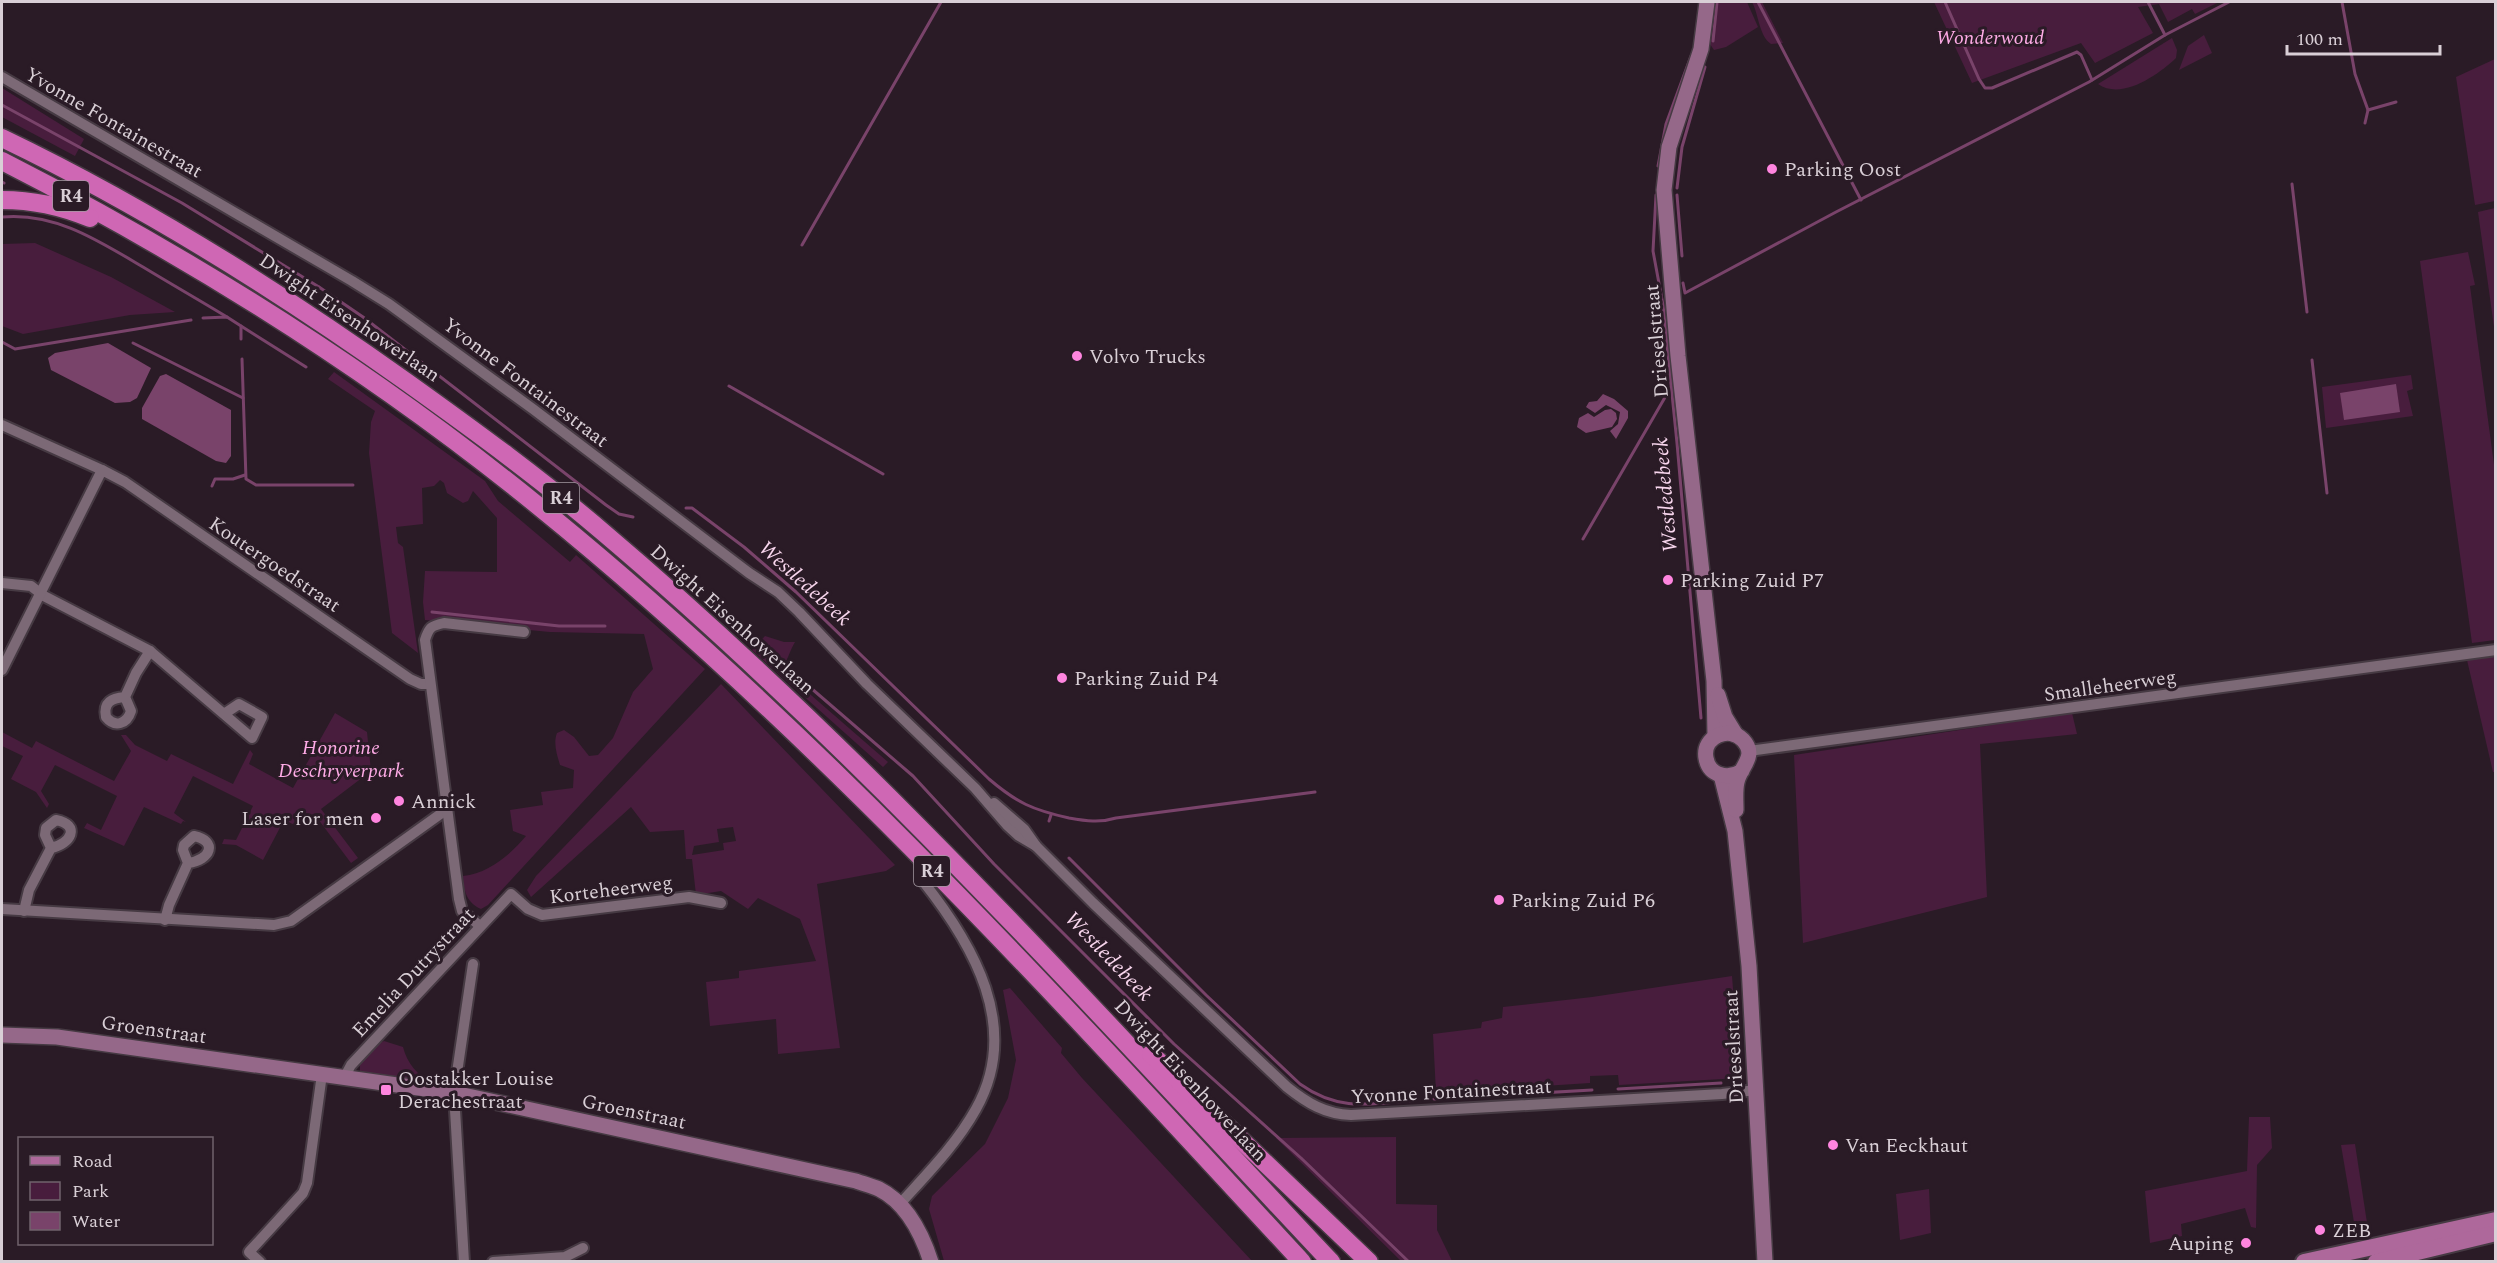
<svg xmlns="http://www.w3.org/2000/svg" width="2497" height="1263" font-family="Spectral,serif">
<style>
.green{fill:#481d3d;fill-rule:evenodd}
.water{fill:#79436a}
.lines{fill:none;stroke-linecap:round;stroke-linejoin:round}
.stream{stroke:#79436a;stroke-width:3}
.street-casing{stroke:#463a43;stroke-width:14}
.secondary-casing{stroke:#463a43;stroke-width:18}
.primary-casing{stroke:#463a43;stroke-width:20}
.highway-casing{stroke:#463a43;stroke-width:21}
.street{stroke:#7c6976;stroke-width:10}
.secondary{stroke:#956889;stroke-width:15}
.primary{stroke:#ae689b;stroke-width:16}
.highway{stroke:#cf67b4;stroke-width:18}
.poi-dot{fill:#ff85df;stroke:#2a1b26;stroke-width:2}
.labels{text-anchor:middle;stroke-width:6;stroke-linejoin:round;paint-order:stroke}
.shield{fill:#2a1b26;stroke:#a499a1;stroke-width:1.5}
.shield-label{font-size:18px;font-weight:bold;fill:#d9cfd6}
.park-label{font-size:20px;font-style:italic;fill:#feabe6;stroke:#2a1b26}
.street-label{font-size:20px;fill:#d9cfd6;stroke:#2a1b26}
.poi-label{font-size:20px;fill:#d9cfd6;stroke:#2a1b26;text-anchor:start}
.water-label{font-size:21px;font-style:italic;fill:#f8d6ed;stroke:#2a1b26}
</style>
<rect width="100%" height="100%" fill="#2a1b26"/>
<!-- green -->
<g class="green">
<path d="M1717 2H1747L1758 27 1726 47 1714 50 1710 44Z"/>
<path d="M1752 2H1762L1783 43 1771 44C1759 36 1759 15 1752 2Z"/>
<path d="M1934 2H2219L2195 14 2192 9 2168 22 2159 4 2138 7 2153 33 2095 63 2081 43 1972 83Z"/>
<path d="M2204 35 2212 53 2179 70 2188 46Z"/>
<path d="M2172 38 2177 50 2176 58C2159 74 2122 101 2098 84Z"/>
<path d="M2495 59V201L2475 205 2456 77Z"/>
<path d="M2 88 84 139 75 156 2 117Z"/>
<path d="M2495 208H2496L2495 334 2478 212Z"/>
<path d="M35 243 111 277 175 312 130 315 23 334 2 326V244Z"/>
<path d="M2468 252 2475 285 2470 286 2495 472V640L2472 643 2420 261Z"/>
<path d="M334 372 485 481 498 501 570 562 576 555 705 669 488 905 481 909C466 902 464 891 463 876 489 873 510 855 526 836L513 831 510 810 543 805 541 792 573 788 574 770 560 765C557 755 553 743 557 733L564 730 574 737 589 756 598 755 613 738 633 692 653 669 644 634 550 632 425 620 423 602 425 571 497 572V518L473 491 468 501 463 503 447 493 444 483 440 480 434 486 422 488 423 524 396 527 398 543 403 547 418 653 392 633 369 453 371 422 375 411 328 379Z"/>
<path d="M2411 375 2413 389 2407 391 2413 416 2326 428 2322 387Z"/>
<path d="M765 636 784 642H795C789 652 788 661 781 669L888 762 883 767 752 650Z"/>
<path d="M2495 656 2496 772H2493L2467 660Z"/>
<path d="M721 684 895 865 886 871 817 884 840 1048 778 1054 776 1019 710 1026 706 982 739 978V971L816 961 800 919 758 898 748 909 721 891 696 895 692 859H686L684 830 650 832 631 807 531 897 527 890 536 876ZM733 827 736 841 723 843 724 850 692 855 694 846 719 842 717 829Z"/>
<path d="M335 713 367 732 371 771 321 809 358 858 351 863 315 815 299 827 284 820 263 860 236 845 222 844 224 839 236 840 253 806 193 776 174 813 186 822 183 821 181 824 144 807 124 846 84 828 87 823 101 830 117 796 55 765 41 791 49 804 47 808 36 792 11 779 23 756 2 746V732L32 748 36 741 114 781 131 751 121 735H126L135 745 167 761 171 754 233 784 250 750 253 754 249 764 293 788Z"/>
<path d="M2072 713 2077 734 1980 744 1987 897 1803 943 1794 755Z"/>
<path d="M1732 976 1740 1078 1619 1085 1618 1075 1590 1076V1083L1436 1093 1433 1034 1481 1028 1482 1022 1502 1018 1503 1007 1592 997Z"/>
<path d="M1010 988 1062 1048 1061 1053 1082 1078 1252 1261H944L929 1209 932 1196 985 1144 1008 1098 1016 1060 1003 990Z"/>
<path d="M384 1041 403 1047C407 1063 417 1075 432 1083L360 1072V1063C369 1057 374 1045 384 1041Z"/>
<path d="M2249 1117H2270L2272 1148 2257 1165 2256 1228 2251 1227 2245 1208 2181 1224 2182 1236 2150 1243 2145 1191 2247 1171Z"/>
<path d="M1396 1137V1204L1437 1205V1230L1452 1261H1401L1276 1138Z"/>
<path d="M2355 1144 2369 1236 2357 1240 2341 1145Z"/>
<path d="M1929 1189 1931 1233 1900 1240 1896 1194Z"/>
</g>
<!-- water -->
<g class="water">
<path d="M108 343 151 368 137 398 130 402 115 403 51 370 48 358 55 353Z"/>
<path d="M166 374 231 410V456L226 463 216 461 142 419V408L160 376Z"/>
<path d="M2396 384 2400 412 2344 420 2340 393Z"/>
<path d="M1603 394 1614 399 1628 411V418L1616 439 1610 431 1618 424 1620 412 1606 405 1595 413 1586 407 1589 402 1597 401Z"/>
<path d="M1611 409 1616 413 1617 419 1612 427 1586 433 1577 427 1579 418 1588 413 1594 417 1605 410Z"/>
</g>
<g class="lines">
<!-- stream -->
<g class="stream">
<path d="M1758 2 1861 200"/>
<path d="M1945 2 1979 79 1985 88H1992L2077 52 2081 55 2092 80"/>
<path d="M2148 2 2165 35"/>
<path d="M2342 2 2355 74 2368 110 2396 102"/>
<path d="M1713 41 1717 2"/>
<path d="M2 105 182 203 319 287 363 317 606 505 619 514 633 517"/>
<path d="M2365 123 2368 110"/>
<path d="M1658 166 1666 124 1691 56"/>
<path d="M2 182 4 183"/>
<path d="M2292 184 2307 312"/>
<path d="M1677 188 1682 147 1705 67"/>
<path d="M1656 195 1653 251 1663 305 1677 443 1701 718"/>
<path d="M1677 195 1682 256"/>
<path d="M2 217C55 212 99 241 143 267 171 284 199 300 227 317"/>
<path d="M802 245 941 2"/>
<path d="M1683 283 1685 293 1836 212 2089 82 2165 35 2229 2"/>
<path d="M315 294 319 287"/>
<path d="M203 318 227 317 241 326V339"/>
<path d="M241 326 306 367"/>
<path d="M2 342 15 349 191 320"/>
<path d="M133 343 243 398"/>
<path d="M242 359 246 479 256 485H353"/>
<path d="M2312 360 2327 493"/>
<path d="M729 386 883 474"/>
<path d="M212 486 215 479H233L245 475"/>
<path d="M686 508H692L744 547 796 592 989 779C1017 803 1033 810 1069 818 1086 821 1100 823 1116 818L1315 792"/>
<path d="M1583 539 1671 387"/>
<path d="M432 612 559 626H605"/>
<path d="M790 670 913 776 994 864 1174 1044 1301 1158 1409 1262"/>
<path d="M1049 821 1051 815"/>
<path d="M1069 858 1206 995 1300 1084C1339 1112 1371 1104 1416 1100"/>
<path d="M1618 1089 1721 1083"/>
<path d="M1434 1099 1592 1090"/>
</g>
<!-- street casing -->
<g class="street-casing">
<g id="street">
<path d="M2 77 352 281 389 304 533 409 749 573 778 592 799 612 867 684 975 788 1007 825 1019 836 1036 846"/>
<path d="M2 425 102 470"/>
<path d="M2 583 31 586 44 596 150 651 252 738 262 717 239 704 224 714"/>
<path d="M2 670 102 470 125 482 410 679 421 684H429"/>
<path d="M125 697 131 711C127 724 115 728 106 717 103 702 112 698 125 697L136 673 150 651"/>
<path d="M1749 751 2496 650"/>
<path d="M994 803 1024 829 1036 846 1093 903 1287 1087C1307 1103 1325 1114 1351 1115L1722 1094 1756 1090"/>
<path d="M2 909 274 925 291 921 446 810"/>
<path d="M24 911 29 890 51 848 45 835 46 828 56 820C81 825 71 844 51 848"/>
<path d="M165 920 169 905 188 863C211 860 218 841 194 836L184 845 183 850 188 863"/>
<path d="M480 926 462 911 459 899 425 640C429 627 431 626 444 623L524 632"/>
<path d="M344 1078 351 1065 511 894 528 909 542 915 689 897 721 903"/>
<path d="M899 1205C926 1175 956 1145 976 1109 1022 1027 973 944 922 880"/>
<path d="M260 1262 249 1252 303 1193 307 1183 322 1074"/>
<path d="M464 1262 454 1093 473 964"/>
<path d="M493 1262 565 1257 583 1248"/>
</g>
</g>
<!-- secondary casing -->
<g class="secondary-casing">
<g id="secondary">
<path d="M1707 2 1701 49 1669 147 1664 190 1678 356 1714 681 1715 736"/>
<path d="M1718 695 1725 717 1736 735"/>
<path d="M1721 775 1735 831 1749 966 1765 1262"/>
<path d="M1736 810C1736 801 1735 790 1737 782 1740 767 1758 756 1743 740 1729 725 1702 737 1706 758 1709 776 1728 780 1742 771"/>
<path d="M2 1035 57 1037 454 1093 856 1181C864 1184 872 1186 879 1189 907 1203 922 1234 931 1262"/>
</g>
</g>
<!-- primary casing -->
<g class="primary-casing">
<g id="primary">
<path d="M2304 1262 2496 1220"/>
<path d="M2376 1262 2496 1233"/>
</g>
</g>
<!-- highway casing -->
<g class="highway-casing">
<g id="highway">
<path d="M2 138C144 206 279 291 408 383 475 431 541 479 604 533 866 755 1096 1012 1331 1262"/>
<path d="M2 161C190 257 372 371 537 505 816 731 1059 999 1302 1262"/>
<path d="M2 200C33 200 61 206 90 218"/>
<path d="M1151 1054 1369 1262"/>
</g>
</g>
<!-- street -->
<use href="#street" class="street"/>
<!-- secondary -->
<use href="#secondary" class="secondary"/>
<!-- primary -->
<use href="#primary" class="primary"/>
<!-- highway -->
<use href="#highway" class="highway"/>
</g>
<!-- markers -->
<g class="poi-dot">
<circle cx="1772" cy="169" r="6"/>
<circle cx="1077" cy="356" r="6"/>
<circle cx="1668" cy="580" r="6"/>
<circle cx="1062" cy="678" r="6"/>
<circle cx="399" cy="801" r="6"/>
<circle cx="376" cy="818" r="6"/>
<circle cx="1499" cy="900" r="6"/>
<rect x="380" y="1084" width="12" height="12" rx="3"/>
<circle cx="1833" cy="1145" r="6"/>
<circle cx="2320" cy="1230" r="6"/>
<circle cx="2246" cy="1243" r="6"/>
</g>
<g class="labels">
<!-- shield labels -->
<g class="shield">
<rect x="53" y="181" width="36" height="30" rx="4.5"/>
<rect x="543" y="483" width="36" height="30" rx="4.5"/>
<rect x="914" y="856" width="36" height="30" rx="4.5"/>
</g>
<g class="shield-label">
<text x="71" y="202">R4</text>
<text x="561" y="504">R4</text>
<text x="932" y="877">R4</text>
</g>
<!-- park labels -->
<g class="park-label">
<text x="1990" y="44">Wonderwoud</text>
<text x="341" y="754">Honorine<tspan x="341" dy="23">Deschryverpark</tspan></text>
</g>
<!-- street labels -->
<g class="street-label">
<text transform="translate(114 122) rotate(30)" y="7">Yvonne Fontainestraat</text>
<text transform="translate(350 317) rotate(34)" y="7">Dwight Eisenhowerlaan</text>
<text transform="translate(1656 341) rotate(-95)" y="7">Drieselstraat</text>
<text transform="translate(526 382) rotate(37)" y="7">Yvonne Fontainestraat</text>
<text transform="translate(275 564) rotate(34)" y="7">Koutergoedstraat</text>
<text transform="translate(733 619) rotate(42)" y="7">Dwight Eisenhowerlaan</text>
<text transform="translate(2110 685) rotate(-8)" y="7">Smalleheerweg</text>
<text transform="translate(611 889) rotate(-7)" y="7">Korteheerweg</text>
<text transform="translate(413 972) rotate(-47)" y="7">Emelia Dutrystraat</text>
<text transform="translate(154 1029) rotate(8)" y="7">Groenstraat</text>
<text transform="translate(1733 1047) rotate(-93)" y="7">Drieselstraat</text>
<text transform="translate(1191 1080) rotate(47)" y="7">Dwight Eisenhowerlaan</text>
<text transform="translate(1451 1091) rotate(-3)" y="7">Yvonne Fontainestraat</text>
<text transform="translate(634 1111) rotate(12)" y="7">Groenstraat</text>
</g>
<!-- poi labels -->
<g class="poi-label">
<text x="1784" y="176">Parking Oost</text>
<text x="1089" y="363">Volvo Trucks</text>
<text x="1680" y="587">Parking Zuid P7</text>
<text x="1074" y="685">Parking Zuid P4</text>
<text x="411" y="808">Annick</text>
<text x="364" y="825" text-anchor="end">Laser for men</text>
<text x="1511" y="907">Parking Zuid P6</text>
<text x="398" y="1085">Oostakker Louise<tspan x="398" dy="23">Derachestraat</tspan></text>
<text x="1845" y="1152">Van Eeckhaut</text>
<text x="2332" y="1237">ZEB</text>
<text x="2234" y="1250" text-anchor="end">Auping</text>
</g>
<!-- water labels -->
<g class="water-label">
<text transform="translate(1665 495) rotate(-95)" y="7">Westledebeek</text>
<text transform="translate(805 583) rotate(42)" y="7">Westledebeek</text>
<text transform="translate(1109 956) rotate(46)" y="7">Westledebeek</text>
</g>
</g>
<!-- border -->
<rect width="2497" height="1263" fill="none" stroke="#d9cfd6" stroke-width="6"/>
<!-- legend -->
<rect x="18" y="1137" width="195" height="108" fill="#2a1b26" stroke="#70636c" stroke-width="1.5"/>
<rect x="30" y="1156" width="30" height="9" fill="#ae689b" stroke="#70636c" stroke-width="1.5"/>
<text x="72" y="1167" font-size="18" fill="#d9cfd6">Road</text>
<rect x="30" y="1182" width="30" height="18" fill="#481d3d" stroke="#70636c" stroke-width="1.5"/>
<text x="72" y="1197" font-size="18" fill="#d9cfd6">Park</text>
<rect x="30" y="1212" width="30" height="18" fill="#79436a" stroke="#70636c" stroke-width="1.5"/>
<text x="72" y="1227" font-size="18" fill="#d9cfd6">Water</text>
<!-- scale -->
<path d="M2287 45v9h153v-9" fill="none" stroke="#d9cfd6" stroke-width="3"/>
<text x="2296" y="45" font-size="18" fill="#d9cfd6" stroke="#2a1b26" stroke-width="4.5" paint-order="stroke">100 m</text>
</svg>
